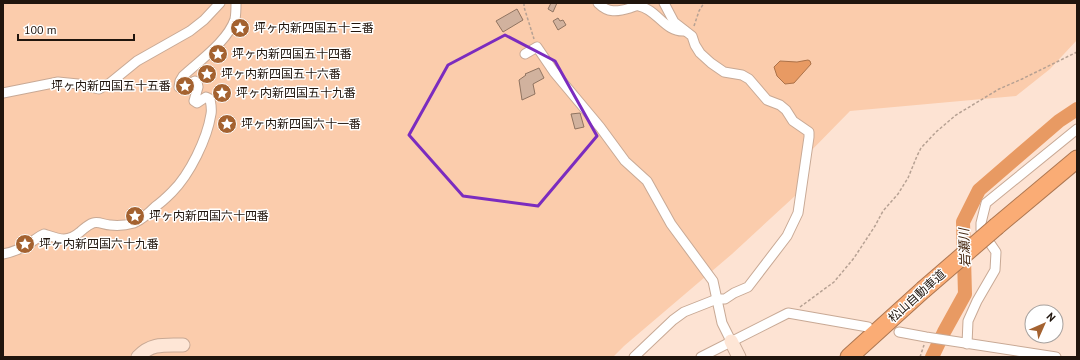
<svg xmlns="http://www.w3.org/2000/svg" width="1080" height="360" font-family="'PT Sans','Noto Sans JP',sans-serif">
<style>
.green{fill:#fbccac}
.water{fill:#e89a63;stroke:#ac7249}
.lines{fill:none;stroke-linecap:round;stroke-linejoin:round}
.river{stroke:#e89a63;stroke-width:14}
.building{fill:#d1b29e;stroke:#907461}
.street-casing{stroke:#c8a995;stroke-width:11}
.secondary-casing{stroke:#c8a995;stroke-width:15}
.highway-casing{stroke:#ae7751;stroke-width:19}
.path{stroke:#b6a193;stroke-width:1.5;stroke-dasharray:3 2;stroke-linecap:butt}
.street{stroke:#fff;stroke-width:9}
.secondary{stroke:#fee6d6;stroke-width:13}
.highway{stroke:#faac75;stroke-width:17}
.highway-bridge-casing{stroke:#ae7751;stroke-width:19;stroke-linecap:butt}
.highway-bridge{stroke:#faac75;stroke-width:17}
.marked{fill:none;stroke:#7b2cbf;stroke-width:3;stroke-linejoin:round}
.labels{text-anchor:middle;stroke-width:3;stroke-linejoin:round;paint-order:stroke}
.poi-label{font-size:12px;fill:#20150d;stroke:#fff;text-anchor:start}
.street-label{font-size:12px;fill:#20150d;stroke:#fff}
.water-label{font-size:13px;font-style:italic;fill:#44250d;stroke:#fff}
</style>
<rect width="100%" height="100%" fill="#fde3d3"/>
<!-- green -->
<path class="green" d="M3 3H1077V40L1050 69 1016 96 850 111 804 158 796 195 732 254 624 346 613 357H3Z"/>
<!-- water -->
<path class="water" d="M808 60 810 61 811 64 794 83 785 84 777 76 774 67 780 61 797 62Z"/>
<g class="lines">
<!-- river -->
<path class="river" d="M932 357 944 332 965 294 963 222 979 190 1059 121 1077 109"/>
</g>
<!-- building -->
<g class="building">
<path d="M551 3H557L553 12 548 9Z"/>
<path d="M517 9 523 20 503 32 496 21Z"/>
<path d="M558 18 560 21 563 20 566 25 558 30 553 21Z"/>
<path d="M539 68 544 78 533 84 535 94 522 100 519 80 526 75 525 74Z"/>
<path d="M580 113 584 127 575 129 571 114Z"/>
</g>
<g class="lines">
<!-- street casing -->
<g class="street-casing">
<g id="street">
<path d="M598 3C608 13 617 12 630 8 633 7 636 5 639 6 657 9 665 33 685 31"/>
<path d="M525 54 537 47 554 72 600 127 625 161 647 181 671 224 713 281 722 323 731 341"/>
<path d="M3 93 58 82 78 84 99 89 110 83 137 61 190 31 204 20 220 3"/>
<path d="M3 254C13 252 25 247 33 241 37 238 39 236 44 234 59 239 67 243 80 232 84 229 87 225 93 223 99 221 104 225 110 225 118 226 127 225 134 223 143 219 150 212 156 206 162 202 167 197 172 192 190 174 207 139 211 114 212 109 211 104 210 99L206 97 197 103 194 101 198 87 197 82 195 81 183 88 179 87 180 81 183 76C199 61 228 41 235 19 236 14 236 8 236 3"/>
<path d="M899 332 926 337 1056 357"/>
<path d="M967 344 968 321 977 301 995 270 996 252 981 230V223L986 203 1077 129"/>
<path d="M634 357 673 320 684 312 717 299H725L734 293 748 287 787 236 798 213 809 137V132L793 121 786 110 780 105 767 100 749 79 742 75 724 72 711 63 700 53 695 45 692 36 674 22 664 3"/>
<path d="M701 357 788 313 868 327"/>
</g>
</g>
<!-- secondary casing -->
<g class="secondary-casing">
<g id="secondary">
<path d="M731 341 739 357"/>
<path d="M138 357C151 343 164 345 183 345"/>
</g>
</g>
<!-- highway casing -->
<g class="highway-casing">
<g id="highway">
<path d="M997 226 1077 159"/>
<path d="M849 357 923 290"/>
</g>
</g>
<!-- path -->
<g class="path">
<path d="M524 3V7L534 39"/>
<path d="M694 26 699 11 704 3"/>
<path d="M800 307 834 282 854 258 875 226 883 211 898 194 908 178 917 156 921 148 936 132 956 115 999 89 1022 79 1077 52"/>
<path d="M920 357 924 345"/>
</g>
<!-- street -->
<use href="#street" class="street"/>
<!-- secondary -->
<use href="#secondary" class="secondary"/>
<!-- highway -->
<use href="#highway" class="highway"/>
<!-- highway-bridge casing -->
<g class="highway-bridge-casing">
<path id="highway-bridge" d="M923 290 997 226"/>
</g>
<!-- highway-bridge -->
<use href="#highway-bridge" class="highway-bridge"/>
</g>
<!-- marked area -->
<path class="marked" d="M505 35 555 61 597 136 538 206 463 196 409 135 448 65Z"/>
<!-- icons -->
<defs>
<g id="sight-disc" transform="scale(1)"><circle r="9.5" fill="#a46230" stroke="#fff"/><path d="M0-6L1.8-2.2L6-1.7L2.9 1.2L3.7 5.4L0 3.3L-3.7 5.4L-2.9 1.2L-6-1.7L-1.8-2.2Z" fill="#fff"/></g>
</defs>
<g fill-rule="evenodd">
<use href="#sight-disc" x="240" y="28"/>
<use href="#sight-disc" x="218" y="54"/>
<use href="#sight-disc" x="207" y="74"/>
<use href="#sight-disc" x="185" y="86"/>
<use href="#sight-disc" x="222" y="93"/>
<use href="#sight-disc" x="227" y="124"/>
<use href="#sight-disc" x="135" y="216"/>
<use href="#sight-disc" x="25" y="244"/>
</g>
<g class="labels">
<!-- poi labels -->
<g class="poi-label">
<text x="254" y="32">坪ヶ内新四国五十三番</text>
<text x="232" y="58">坪ヶ内新四国五十四番</text>
<text x="221" y="78">坪ヶ内新四国五十六番</text>
<text x="171" y="90" text-anchor="end">坪ヶ内新四国五十五番</text>
<text x="236" y="97">坪ヶ内新四国五十九番</text>
<text x="241" y="128">坪ヶ内新四国六十一番</text>
<text x="149" y="220">坪ヶ内新四国六十四番</text>
<text x="39" y="248">坪ヶ内新四国六十九番</text>
</g>
<!-- street labels -->
<g class="street-label">
<text transform="translate(917 296) rotate(-42)" y="4">松山自動車道</text>
</g>
<!-- water labels -->
<g class="water-label">
<text transform="translate(964 248) rotate(-92)" y="5">岩瀬川</text>
</g>
</g>
<!-- border -->
<rect width="1080" height="360" fill="none" stroke="#20150d" stroke-width="8"/>
<!-- north arrow -->
<g transform="translate(1044 324) rotate(45)"><circle r="19" fill="#ffffff" stroke="#a6a19e"/>
<path d="M0-3L7 15L0 10L-7 15Z" fill="#a46230"/>
<text y="-6" font-size="11" font-weight="bold" text-anchor="middle" fill="#20150d">N</text>
</g>
<!-- scale -->
<path d="M18 34v6h116v-6" fill="none" stroke="#20150d" stroke-width="2"/>
<text x="24" y="34" font-size="12" fill="#20150d" stroke="#ffffff" stroke-width="3" paint-order="stroke">100 m</text>
</svg>
